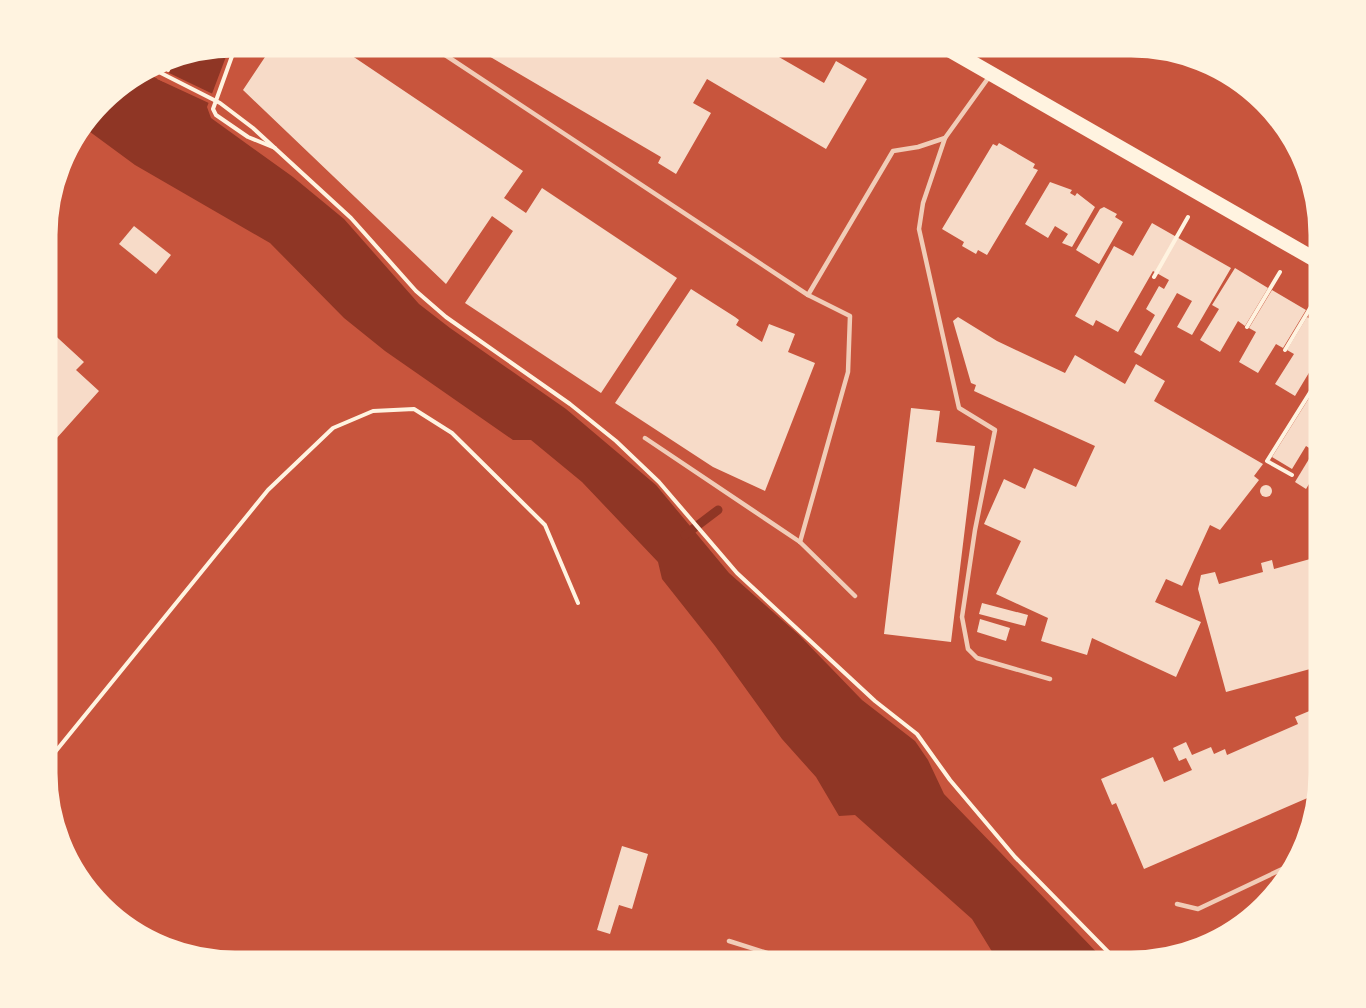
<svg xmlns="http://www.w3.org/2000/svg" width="1366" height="1008" font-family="Raleway,sans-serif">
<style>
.water{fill:#8f3625}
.pier{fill:#c8553d}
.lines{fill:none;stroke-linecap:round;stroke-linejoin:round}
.stream{stroke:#8f3625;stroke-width:9}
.building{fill:#f7dbc8}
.path{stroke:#fff3e0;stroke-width:4}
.service{stroke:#f1ccb7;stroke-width:4.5}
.primary{stroke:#fff3e0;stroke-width:15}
.rim{fill:none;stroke:#fff3e0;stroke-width:3}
</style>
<rect width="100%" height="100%" fill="#c8553d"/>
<!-- water -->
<path class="water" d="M230 46 207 107 211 118 293 177 344 219 419 304 450 328 566 409 656 485 729 573 799 635 862 700 915 741 928 760 944 794 1107 963H999L972 919 855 815 839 816 816 777 782 739 715 646 662 579 658 562 582 482 531 440H513L385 351 344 318 270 243 135 165 82 126 110 92 144 72 164 82 179 54Z"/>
<!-- pier -->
<path class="pier" d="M167 72 215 95 211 104 157 79 159 76 163 78Z"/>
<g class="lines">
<!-- stream -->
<path class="stream" d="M685 535 718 510"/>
</g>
<!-- building -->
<g class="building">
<path d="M273 45H336L523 171 504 198 526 213 542 188 677 278 601 393 465 303 513 231 492 216 446 284 243 90Z"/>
<path d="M470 45H758L824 83 836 61 867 79 826 149 707 79 693 103 711 113 676 174 658 163 661 157Z"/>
<path d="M999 143 1035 164 1033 168 1038 170 987 255 978 250 976 254 962 246 964 242 942 229 993 144 997 146Z"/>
<path d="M1050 182 1072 190 1070 193 1075 196 1077 193 1095 207 1072 247 1062 243 1068 234 1055 226 1048 238 1025 224Z"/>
<path d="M1104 207 1117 214 1115 217 1123 222 1099 264 1076 250 1100 209Z"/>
<path d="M1152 223 1231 268 1192 335 1177 327 1192 301 1177 293 1141 356 1134 352 1155 315 1146 309 1159 286 1164 289 1169 280 1153 271 1118 332 1096 320 1093 326 1075 316 1114 246 1133 256Z"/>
<path d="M134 226 171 255 156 274 119 244Z"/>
<path d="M1235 268 1268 288 1245 326 1238 321 1220 352 1200 340 1219 309 1212 305Z"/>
<path d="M691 289 735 317 739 320 736 325 762 342 769 324 795 334 788 352 815 363 765 491 713 467 615 403Z"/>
<path d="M1272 290 1306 310 1283 348 1276 344 1258 373 1239 362 1256 332 1249 328Z"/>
<path d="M958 317 997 341 1065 373 1075 355 1125 384 1136 364 1165 381 1154 401 1263 464 1254 476 1259 480 1220 530 1210 525 1182 586 1166 579 1155 602 1201 622 1176 677 1092 638 1087 655 1041 641 1048 618 996 594 1021 541 984 524 1004 479 1025 489 1034 468 1076 487 1095 446 974 391 976 385 971 383 953 321Z"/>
<path d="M1307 317 1321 326V371L1313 366 1295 396 1275 384 1294 354 1287 350Z"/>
<path d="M47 328 84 362 76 370 99 391 47 449Z"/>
<path d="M1321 379V447L1317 453 1306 446 1292 469 1272 457Z"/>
<path d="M911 408 940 411 936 442 975 446 951 642 884 634Z"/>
<path d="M1309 459 1320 466 1306 489 1295 482Z"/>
<circle cx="1266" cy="491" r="6"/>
<path d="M1321 556V666L1226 692 1198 589 1201 575 1215 572 1219 584 1263 572 1261 563 1272 560 1274 569Z"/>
<path d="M982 603 1028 615 1025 626 979 614Z"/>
<path d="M980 619 1010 628 1006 641 977 632Z"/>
<path d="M1319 707V793L1144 869 1116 803 1112 805 1101 779 1153 757 1164 782 1192 770 1186 758 1179 761 1173 748 1186 742 1192 755 1211 747 1214 754 1225 749 1227 755 1298 724 1295 717Z"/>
<path d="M622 846 648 854 632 909 619 905 610 934 597 930Z"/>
</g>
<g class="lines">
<!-- path -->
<g class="path">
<path d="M236 45 213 109 216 115 248 137 275 148"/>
<path d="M151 68 220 103 253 128 351 218 416 291 446 317 570 404 616 441 659 482 737 573 875 701 917 734 950 780 1015 857 1119 963"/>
<path d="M168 70 174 55"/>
<path d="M1154 277 1188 217"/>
<path d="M1247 327 1280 272"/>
<path d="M1285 350 1318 295"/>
<path d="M1292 475 1267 461 1321 375"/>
<path d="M47 762 268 490 333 428 373 411 414 409 452 433 545 525 578 603"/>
</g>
<!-- service -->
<g class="service">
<path d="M430 45 808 295 850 316 848 372 800 542"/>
<path d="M945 138 923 203 919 229 959 408 995 430 975 530 962 617 968 649 977 658 1050 679"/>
<path d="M808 295 893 151 918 147 945 138 989 77"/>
<path d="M645 438 800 542 855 596"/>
<path d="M1177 904 1198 909 1295 863"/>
<path d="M729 941 799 963"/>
</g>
<!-- primary -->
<path class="primary" d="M941 45 1321 263"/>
</g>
<!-- crop -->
<path d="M0 0H1366V1008H0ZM235 56H1131A179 179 0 0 1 1310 235V773A179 179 0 0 1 1131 952H235A179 179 0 0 1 56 773V235A179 179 0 0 1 235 56Z" fill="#fff3e0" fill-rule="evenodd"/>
<path class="rim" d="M235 56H1131A179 179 0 0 1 1310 235V773A179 179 0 0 1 1131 952H235A179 179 0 0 1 56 773V235A179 179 0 0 1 235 56Z"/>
</svg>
